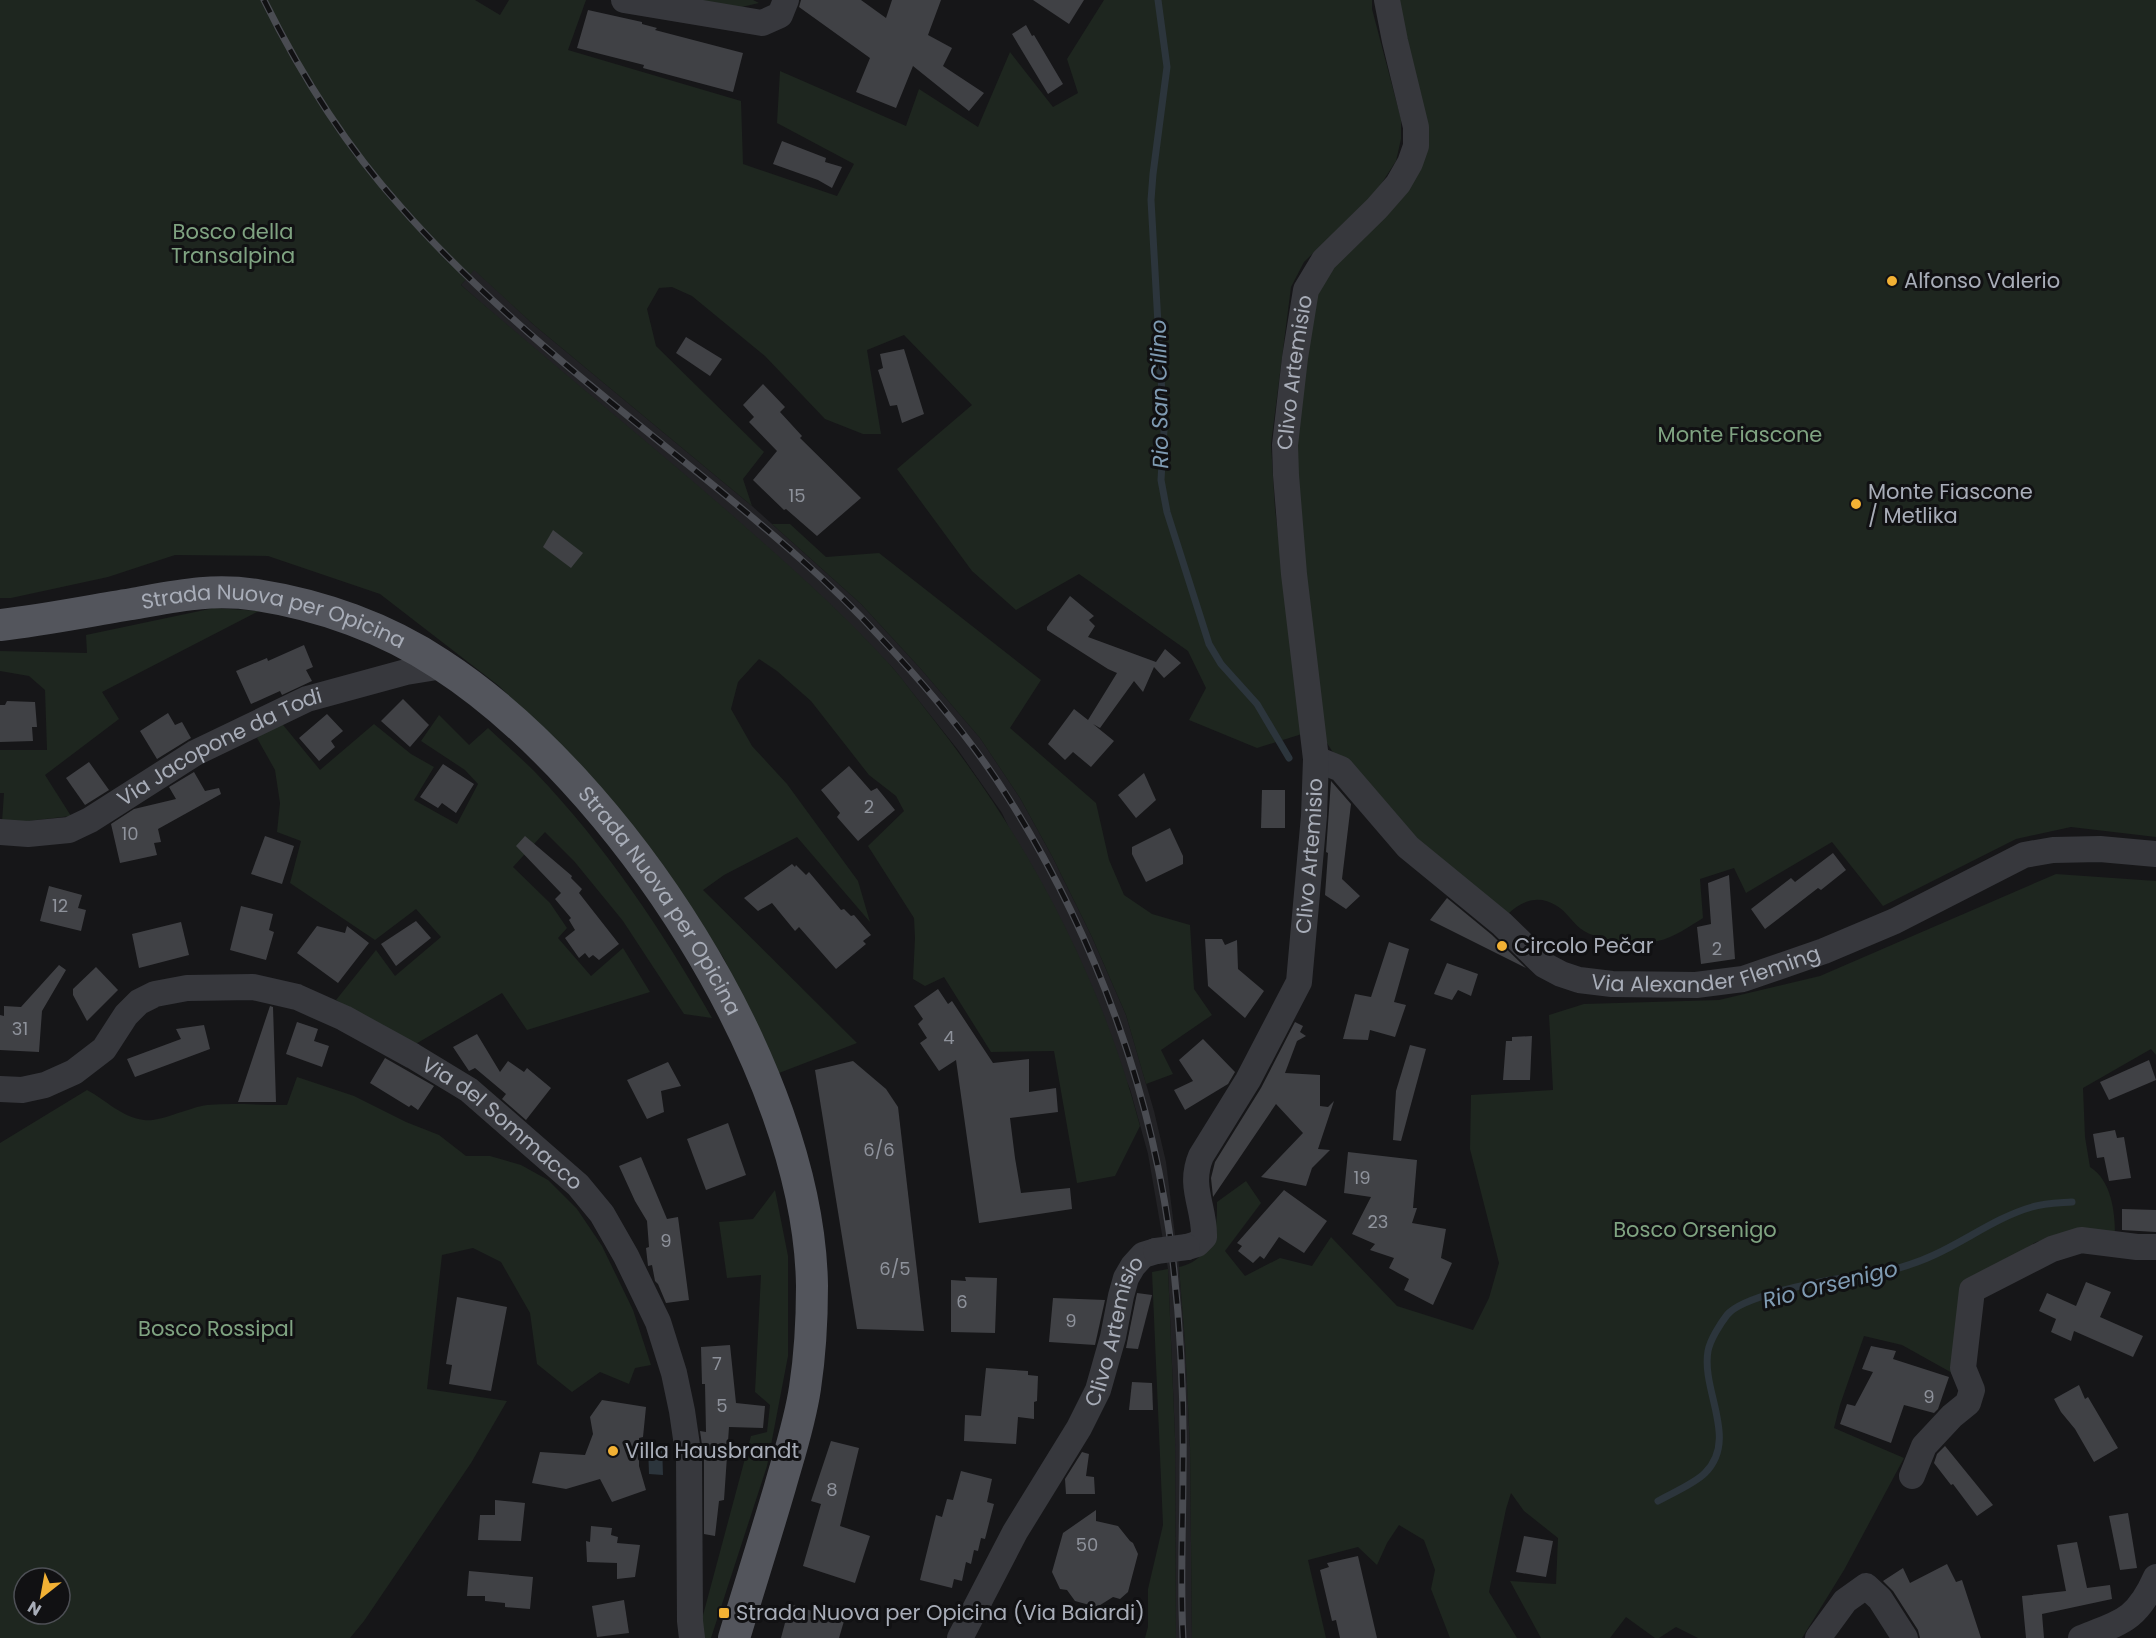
<svg xmlns="http://www.w3.org/2000/svg" width="2156" height="1638" font-family="Poppins,sans-serif">
<style>
.built{fill:#222225}
.green{fill:#1e261f;fill-rule:evenodd}
.water{fill:#2c353c}
.lines{fill:none;stroke-linecap:round;stroke-linejoin:round}
.stream{stroke:#2c353c;stroke-width:7}
.building{fill:#404145}
.minor{stroke:#37383d;stroke-width:26}
.major{stroke:#53555c;stroke-width:32}
.rail-casing{stroke:#4a4c52;stroke-width:7}
.rail{stroke:#111113;stroke-width:4.5;stroke-dasharray:14;stroke-linecap:butt}
.minor-bridge{stroke:#37383d;stroke-width:26}
.poi-dot{fill:#f2b134;stroke:#111113;stroke-width:2}
.labels{text-anchor:middle;stroke-width:6;stroke-linejoin:round;paint-order:stroke}
.number-label{font-size:18px;fill:#8e929b}
.park-label{font-size:21px;fill:#7fa381;stroke:#111113}
.poi-label{font-size:21px;fill:#a8adb8;stroke:#111113;text-anchor:start}
.street-label{font-size:21px;fill:#a8adb8;stroke:#111113}
.water-label{font-size:22px;font-style:italic;fill:#7f9bb3;stroke:#111113}
</style>
<rect width="100%" height="100%" fill="#161618"/>
<!-- built -->
<path class="built" d="M474 269 534 325 752 506 861 604 920 668 980 738 1020 798 1052 856 1092 937 1126 1015 1154 1111 1166 1162 1179 1267 1185 1343 1190 1447 1192 1638H1176L1175 1437 1168 1269 1148 1154 1130 1089 1002 813 958 750 892 667 461 285Z"/>
<!-- green -->
<g class="green">
<path d="M0 0H475L500 15 509 0H586L568 50 741 101 743 164 837 196 854 164 777 123 780 71 906 126 919 89 978 127 1010 52 1053 107 1078 93 1067 59 1104 0H1372V9L1401 119V139L1396 161 1376 192 1304 262 1291 287 1271 444 1275 509 1302 734 1257 748 1189 720 1206 688 1188 651 1079 574 1016 610 972 571 897 469 972 405 904 335 867 350 881 434H863L825 419 765 356 692 296 672 287 659 288 647 309 656 346 764 452 743 479 752 506 534 325 474 270 461 285C550 362 642 437 731 514 786 563 843 612 892 667 905 682 917 699 930 715 1027 838 1100 974 1140 1126L1115 1176 1077 1183 1054 1051 991 1052 944 977 925 986 913 979 915 938 914 918 868 846 904 811 896 796 869 775 811 701 777 671 759 659 738 682 731 709 752 746 787 784 858 881 870 922 797 837 724 875 703 890 857 1043 779 1073 723 957 645 842 576 761 499 686 380 594 268 556 175 555 108 577 11 598H0Z"/>
<path d="M676 0H753L759 3 729 10Z"/>
<path d="M1396 0H2156V837L2071 827 2016 839 1883 906 1832 842 1746 893 1734 868 1700 879 1703 918C1690 926 1673 938 1658 941 1639 944 1600 941 1584 931 1574 925 1567 912 1557 906 1538 894 1521 901 1507 915L1404 828 1352 769 1332 751 1322 735 1293 437 1312 308 1321 283 1334 260 1411 181Z"/>
<path d="M772 524H790L826 557 879 553 1041 680 1010 728 1096 803 1109 860 1124 895 1152 914 1190 925 1194 989 1212 1015 1161 1050 1173 1074 1146 1084 1126 1015 1092 937 1052 856 1020 798 980 738 920 668 861 604Z"/>
<path d="M214 608 259 611 102 692 119 719 45 775 71 816 28 821 2 822 4 793H0V750H47L45 690 29 676 0 671V651L87 653 86 635Z"/>
<path d="M439 715 469 745 488 728C503 742 520 757 535 772 605 845 662 930 712 1018L684 1014 623 921 574 861 545 832 513 867 550 903 567 928 558 938 591 976 623 948 650 992 527 1030 502 993 414 1045 336 1000 376 950 395 976 441 937 416 909 375 940 290 883 301 841 277 832 280 803 275 770 257 738 279 720 320 770 374 724 411 754 434 767 414 800 457 824 478 784 465 770 421 741Z"/>
<path d="M2056 874 2156 881V1055L2151 1049 2083 1088 2085 1137 2090 1167C2111 1180 2115 1211 2115 1234L2072 1233 2036 1242 1962 1287 1954 1374 1902 1345 1864 1336 1840 1405 1834 1428 1904 1458 1844 1570 1802 1638H1698L1676 1627 1659 1638H1655L1626 1617 1610 1638H1541L1510 1581 1556 1584 1558 1538 1524 1511 1511 1493 1506 1509 1489 1592 1517 1638H1450L1431 1589 1435 1570 1424 1540 1399 1525 1387 1543 1377 1565 1358 1547 1308 1560 1326 1638H1192L1190 1447 1185 1343 1179 1267C1196 1264 1211 1249 1215 1232 1217 1222 1217 1212 1217 1202L1246 1181 1261 1203 1225 1251 1245 1276 1280 1258 1312 1266 1331 1237 1397 1306 1473 1330 1489 1298 1499 1263 1470 1149 1471 1095 1553 1090 1549 1015 1584 1004 1719 1000 1820 976Z"/>
<path d="M297 1077 354 1096 406 1122 439 1135 466 1156H490L521 1165 548 1180 577 1209 602 1246 633 1310 651 1365 635 1368 629 1384 600 1372 572 1392 537 1364 530 1313 501 1262 473 1248 442 1255 427 1389 507 1401 471 1463 364 1621 350 1638H0V1143L87 1090C106 1100 121 1117 144 1120 158 1123 190 1107 207 1105 233 1103 260 1105 287 1105ZM24 1578H60V1614H24Z"/>
<path d="M775 1190 788 1256V1356L767 1466 711 1638H699L698 1634 751 1436 767 1432 770 1405 755 1392 761 1275 727 1278 719 1222 753 1219Z"/>
<path d="M1168 1269 1175 1437 1176 1638H1145L1148 1627V1589L1163 1525 1152 1272Z"/>
</g>
<!-- water -->
<path class="water" d="M662 1445 663 1475 649 1474 648 1446Z"/>
<g class="lines">
<!-- stream -->
<g class="stream">
<path d="M1158 0 1167 67 1153 174 1151 200 1164 430 1161 480 1167 512 1209 644 1221 664 1257 704 1289 758"/>
<path d="M1658 1501C1672 1493 1694 1484 1705 1473 1739 1439 1701 1391 1708 1351 1710 1340 1720 1324 1727 1315 1742 1296 1817 1282 1842 1278 1854 1276 1867 1277 1878 1274 1897 1269 1917 1263 1934 1255 1967 1240 1997 1217 2032 1207 2044 1203 2059 1203 2072 1202"/>
</g>
</g>
<!-- building -->
<g class="building">
<path d="M801 0H861L886 18 892 0H941L928 35 952 48 943 66 984 93 969 111 913 66 896 108 856 92 870 58 799 7Z"/>
<path d="M1033 0H1084L1069 24Z"/>
<path d="M588 10 642 22V24L657 28 655 30 743 53 733 92 643 68 644 65 577 48Z"/>
<path d="M1026 25 1032 36 1034 35 1063 84 1048 94 1012 34Z"/>
<path d="M782 141 826 158 825 162 842 167 832 188 818 180 773 164Z"/>
<path d="M686 337 722 359 710 376 676 353Z"/>
<path d="M904 349 924 414 902 423 897 405 890 406 878 370 883 368 880 354Z"/>
<path d="M763 384 785 407 780 412 802 436 800 438 861 498 817 536 786 509 784 510 753 480 777 451 749 422 754 417 743 405Z"/>
<path d="M553 530 583 553 571 568 543 547Z"/>
<path d="M1070 596 1094 616 1089 620 1095 626 1088 637 1156 662 1165 649 1181 663 1164 678 1154 667 1143 692 1134 681 1100 728 1093 724 1114 741 1091 767 1073 752 1065 760 1048 744 1074 709 1088 720 1117 673 1108 669 1047 630V627Z"/>
<path d="M304 645 313 667 306 670 312 681 282 695 280 691 251 704 236 671 267 658 268 661Z"/>
<path d="M403 699 429 725 410 747 381 721Z"/>
<path d="M7 701 35 702 37 727H32L33 741 0 742V705H5Z"/>
<path d="M168 713 175 725 182 722 191 738 157 759 140 731Z"/>
<path d="M327 714 343 731 331 741 335 747 319 761 299 738Z"/>
<path d="M89 762 109 790 85 805 66 778Z"/>
<path d="M443 764 474 784 456 813 442 803 438 808 420 797Z"/>
<path d="M849 766 871 791 877 788 895 810 858 841 837 817 840 813 821 790Z"/>
<path d="M194 772 205 791 219 788 221 794 158 829 161 842 154 843 157 855 120 863 111 824 134 809 176 799 169 787Z"/>
<path d="M1144 773 1156 800 1136 818 1118 795Z"/>
<path d="M1331 781 1351 804 1342 879 1360 896 1346 909 1325 895 1328 853 1326 852Z"/>
<path d="M1262 790H1285V828H1261Z"/>
<path d="M1170 828 1183 856V864L1146 882 1132 854V847Z"/>
<path d="M265 836 294 846 282 884 251 874Z"/>
<path d="M525 836 572 876 571 878 582 889 579 893 619 944 599 960 593 955 589 958 585 953 579 958 565 938 575 930 569 920 571 918 555 899 561 893 516 846Z"/>
<path d="M1833 853 1846 870 1821 890 1818 888 1765 929 1751 909 1791 878 1795 882Z"/>
<path d="M792 864 795 867 796 865 806 875 809 872 841 910 844 909 851 916 854 915 871 935 863 941 866 944 836 969 799 927 795 931 772 903 758 911 744 898Z"/>
<path d="M1729 875 1735 959 1701 964 1697 927 1711 924 1708 883Z"/>
<path d="M49 886 82 895 78 908 86 910 81 931 40 921Z"/>
<path d="M1447 898 1492 935 1526 968 1430 920Z"/>
<path d="M241 906 273 914 269 930 274 932 266 960 230 950Z"/>
<path d="M416 921 431 938 396 966 381 944Z"/>
<path d="M181 922 189 955 139 968 132 934Z"/>
<path d="M317 926 345 933 347 926 369 943 338 983 297 953Z"/>
<path d="M1205 939H1222L1225 945 1237 940 1238 969 1264 991 1245 1018 1208 986Z"/>
<path d="M1389 942 1409 949 1394 1002 1406 1005 1395 1037 1370 1030 1368 1040 1343 1039 1355 994 1371 997Z"/>
<path d="M1447 963 1478 974 1471 996 1458 990 1452 1000 1434 994Z"/>
<path d="M59 965 66 970 42 1011 39 1052 0 1050V1015L4 1016V1006L21 1007Z"/>
<path d="M96 967 118 990 87 1021 73 995V989Z"/>
<path d="M938 989 948 1004 952 1001 993 1063 1029 1059V1092L1056 1088 1058 1112 1010 1118 1015 1158 1021 1193 1070 1188 1072 1209 979 1223 956 1060 939 1071 920 1043 927 1038 918 1024 923 1019 914 1006Z"/>
<path d="M270 1006 273 1007 276 1102H238Z"/>
<path d="M297 1022 318 1029 314 1041 329 1046 322 1067 286 1054Z"/>
<path d="M1295 1022 1303 1026 1300 1032 1306 1036 1297 1041 1285 1073 1320 1075V1106L1328 1107 1334 1101 1318 1149 1330 1150 1312 1168 1306 1186 1261 1177 1303 1133 1276 1104 1213 1197 1211 1178 1215 1162 1261 1088Z"/>
<path d="M204 1025 210 1049 135 1077 127 1059 181 1039 176 1029Z"/>
<path d="M477 1034 500 1072 508 1061 524 1072 527 1068 551 1088 526 1120 502 1099 506 1094 475 1068 469 1071 453 1047Z"/>
<path d="M1532 1036 1530 1080H1503L1506 1041H1512V1037Z"/>
<path d="M1203 1039 1235 1072 1228 1084 1185 1110 1174 1090 1193 1081 1179 1060Z"/>
<path d="M1410 1045 1426 1049 1401 1141 1393 1140 1396 1091Z"/>
<path d="M385 1058 434 1086 418 1110 411 1105 409 1107 370 1083Z"/>
<path d="M2149 1060 2156 1080 2109 1100 2100 1082Z"/>
<path d="M853 1061 886 1089 898 1107 924 1331 857 1329 815 1070Z"/>
<path d="M668 1062 681 1086 661 1091 664 1112 647 1119 627 1080Z"/>
<path d="M728 1123 746 1175 706 1190 687 1139Z"/>
<path d="M2115 1130 2117 1138 2124 1137 2131 1178 2109 1181 2104 1157 2097 1158 2093 1134Z"/>
<path d="M1348 1152 1417 1160 1413 1208H1417L1412 1223 1446 1229 1441 1258 1452 1263 1433 1305 1404 1290 1409 1279 1389 1268 1394 1258 1370 1250 1375 1244 1352 1234 1371 1197 1344 1193Z"/>
<path d="M641 1157 667 1219 678 1217 689 1300 666 1303 658 1284 655 1281 652 1265 648 1266 646 1248 649 1247 647 1221 635 1201 619 1166Z"/>
<path d="M1284 1190 1327 1221 1304 1253 1279 1237 1264 1259 1260 1256 1253 1263 1238 1251 1242 1246 1237 1243Z"/>
<path d="M2122 1209 2156 1210V1232L2122 1230Z"/>
<path d="M965 1277 997 1278 995 1333 951 1332V1280L966 1281Z"/>
<path d="M2086 1282 2111 1292 2100 1317 2143 1336 2133 1357 2074 1331 2071 1341 2051 1332 2056 1319 2039 1311 2047 1293 2076 1306Z"/>
<path d="M1137 1293 1152 1295 1138 1349 1126 1348Z"/>
<path d="M457 1297 507 1307 491 1391 449 1384 452 1365 446 1364Z"/>
<path d="M1053 1298 1105 1300 1095 1345 1049 1342Z"/>
<path d="M730 1345 736 1403 765 1406 763 1428 729 1427 724 1500 719 1501 715 1536 704 1534V1459L700 1431 706 1432 705 1384H702L701 1347Z"/>
<path d="M1871 1346 1896 1351 1893 1359 1949 1377 1938 1409 1934 1413 1904 1405 1891 1443 1840 1424 1847 1404 1855 1406 1873 1372 1862 1369Z"/>
<path d="M986 1368 1028 1371V1375L1038 1376 1037 1401 1034 1402V1419L1018 1417 1016 1444 964 1441 965 1415 981 1416Z"/>
<path d="M1132 1382 1152 1383 1153 1410H1129Z"/>
<path d="M2079 1385 2085 1399 2088 1397 2118 1448 2094 1462 2075 1429 2061 1412 2054 1399Z"/>
<path d="M602 1400 646 1407 643 1437 639 1438V1466L646 1490 612 1502 600 1479 566 1489 532 1483 540 1452 585 1455 593 1434 590 1417Z"/>
<path d="M831 1441 859 1448 840 1526 870 1536 855 1583 803 1566 821 1504 811 1501Z"/>
<path d="M1945 1446 1993 1505 1977 1516 1953 1484 1951 1485 1934 1463 1937 1454Z"/>
<path d="M1082 1452 1089 1454 1086 1476 1094 1477 1095 1494H1066L1065 1479Z"/>
<path d="M961 1471 992 1479 987 1502 994 1504 985 1539 981 1538 978 1551 974 1550 971 1564 966 1562 962 1581 954 1579 952 1588 920 1580 936 1515 942 1517 947 1499 953 1500Z"/>
<path d="M495 1500 525 1503 521 1541 478 1540 480 1515H495Z"/>
<path d="M1096 1510V1521L1118 1526 1130 1541 1133 1543 1138 1554 1128 1592 1120 1599 1113 1597 1097 1607 1075 1601 1067 1590 1060 1589 1052 1572 1063 1533Z"/>
<path d="M2128 1513 2137 1568 2120 1570 2109 1516Z"/>
<path d="M591 1526 612 1528 611 1535 618 1537 617 1543 640 1545 635 1577 617 1579V1563L587 1562 586 1541 590 1542Z"/>
<path d="M1524 1536 1553 1541 1546 1577 1516 1572Z"/>
<path d="M2077 1542 2087 1588 2110 1585 2112 1599 2042 1614 2044 1638H2026L2022 1596 2066 1591 2057 1545Z"/>
<path d="M1358 1556 1377 1638H1340L1336 1620 1332 1621 1320 1570 1329 1567 1327 1563Z"/>
<path d="M1947 1564 1956 1582 1962 1580 1981 1638H1920L1918 1630 1893 1591 1883 1581 1903 1568 1910 1583Z"/>
<path d="M469 1571 533 1577 530 1609 505 1607V1603L485 1601V1596H467Z"/>
<path d="M624 1600 629 1633 597 1637 592 1606Z"/>
<path d="M790 1604 844 1621 839 1638H781Z"/>
</g>
<g class="lines">
<!-- minor -->
<g class="minor">
<path d="M624 0 762 23 780 15 786 0"/>
<path id="s1" d="M1316 759 1341 769 1408 847 1502 924 1544 965 1561 974 1579 980 1612 984 1696 985 1743 979 1824 951 1895 921 2024 855 2053 850 2100 849 2156 854"/>
<path id="s2" d="M0 832 28 834 69 830 90 820 195 753 307 699 406 672 443 666"/>
<path id="s3" d="M0 1089 22 1090 45 1085 74 1072 104 1049 126 1015 139 1002 155 994 187 988 253 987 297 997 344 1018 413 1056 469 1090 578 1185 602 1214 626 1256 658 1322 674 1373 682 1411 689 1459 690 1621 692 1638"/>
<path id="s4" d="M1187 1247 1197 1244 1204 1237C1205 1207 1188 1187 1201 1156L1248 1080 1299 982 1314 816 1316 759 1294 574 1286 475 1285 445 1295 358 1306 290 1324 260 1377 208 1398 184 1410 163 1416 146V127L1395 41 1387 0"/>
<path d="M1912 1476 1924 1446 1952 1416 1968 1403 1972 1390 1963 1368 1972 1290 2052 1249 2081 1240 2137 1247H2156"/>
<path id="s5" d="M960 1638 1015 1532 1079 1428 1098 1390 1113 1337 1121 1296 1126 1278 1133 1266 1143 1255 1156 1251"/>
<path d="M1818 1638 1845 1601 1866 1586 1880 1599 1905 1638"/>
<path d="M2081 1638C2122 1622 2137 1620 2156 1577"/>
</g>
<!-- major -->
<path class="major" id="s6" d="M0 625C44 620 88 611 132 604 177 596 211 588 257 595 321 605 386 628 440 664 619 780 809 1069 812 1286 812 1320 810 1355 805 1388 800 1422 789 1455 780 1487 765 1538 749 1588 734 1638"/>
<!-- rail casing -->
<g class="rail-casing">
<path id="rail" d="M264 0C300 73 345 145 400 206 493 312 609 400 718 489 774 535 830 582 879 636 926 686 972 740 1009 799 1096 937 1155 1098 1173 1262 1181 1331 1184 1400 1183 1470 1183 1526 1180 1582 1183 1638"/>
</g>
<!-- rail -->
<use href="#rail" class="rail"/>
<!-- minor-bridge -->
<path class="minor-bridge" d="M1156 1251 1187 1247"/>
</g>
<!-- markers -->
<g class="poi-dot">
<circle cx="1892" cy="281" r="6"/>
<circle cx="1856" cy="504" r="6"/>
<circle cx="1502" cy="946" r="6"/>
<circle cx="613" cy="1451" r="6"/>
<rect x="718" y="1607" width="12" height="12" rx="3"/>
</g>
<g class="labels">
<!-- number labels -->
<g class="number-label">
<text x="797" y="502">15</text>
<text x="869" y="813">2</text>
<text x="130" y="840">10</text>
<text x="60" y="912">12</text>
<text x="1717" y="955">2</text>
<text x="20" y="1035">31</text>
<text x="949" y="1044">4</text>
<text x="879" y="1156">6/6</text>
<text x="1362" y="1184">19</text>
<text x="1378" y="1228">23</text>
<text x="666" y="1247">9</text>
<text x="895" y="1275">6/5</text>
<text x="962" y="1308">6</text>
<text x="1071" y="1327">9</text>
<text x="717" y="1370">7</text>
<text x="1929" y="1403">9</text>
<text x="722" y="1412">5</text>
<text x="832" y="1496">8</text>
<text x="1087" y="1551">50</text>
</g>
<!-- park labels -->
<g class="park-label">
<text x="233" y="239">Bosco della<tspan x="233" dy="24">Transalpina</tspan></text>
<text x="1740" y="442">Monte Fiascone</text>
<text x="1695" y="1237">Bosco Orsenigo</text>
<text x="216" y="1336">Bosco Rossipal</text>
</g>
<!-- poi labels -->
<g class="poi-label">
<text x="1904" y="288">Alfonso Valerio</text>
<text x="1868" y="499">Monte Fiascone<tspan x="1868" dy="24">/ Metlika</tspan></text>
<text x="1514" y="953">Circolo Pečar</text>
<text x="625" y="1458">Villa Hausbrandt</text>
<text x="736" y="1620">Strada Nuova per Opicina (Via Baiardi)</text>
</g>
<!-- street labels -->
<g class="street-label">
<text dy="7" stroke="none"><textPath href="#s4" startOffset="915">Clivo Artemisio</textPath></text>
<text dy="7" stroke="none"><textPath href="#s6" startOffset="279">Strada Nuova per Opicina</textPath></text>
<text dy="7" stroke="none"><textPath href="#s2" startOffset="242">Via Jacopone da Todi</textPath></text>
<text dy="7" stroke="none"><textPath href="#s4" startOffset="429">Clivo Artemisio</textPath></text>
<text dy="7" stroke="none"><textPath href="#s6" startOffset="783">Strada Nuova per Opicina</textPath></text>
<text dy="7" stroke="none"><textPath href="#s1" startOffset="477">Via Alexander Fleming</textPath></text>
<text dy="7" stroke="none"><textPath href="#s3" startOffset="578">Via del Sommacco</textPath></text>
<text dy="7" stroke="none"><textPath href="#s5" startOffset="345">Clivo Artemisio</textPath></text>
</g>
<!-- water labels -->
<g class="water-label">
<text transform="translate(1159 394) rotate(-91)" y="8">Rio San Cilino</text>
<text transform="translate(1830 1284) rotate(-14)" y="8">Rio Orsenigo</text>
</g>
</g>
<!-- north arrow -->
<g transform="translate(42 1596) rotate(211)"><circle r="28" fill="#111113" stroke="#4d4f55" stroke-width="1.5"/>
<path d="M0-4.5L10 22L0 15L-10 22Z" fill="#f2b134"/>
<text y="-9" font-size="16" font-weight="bold" text-anchor="middle" fill="#a8adb8">N</text>
</g>
</svg>
